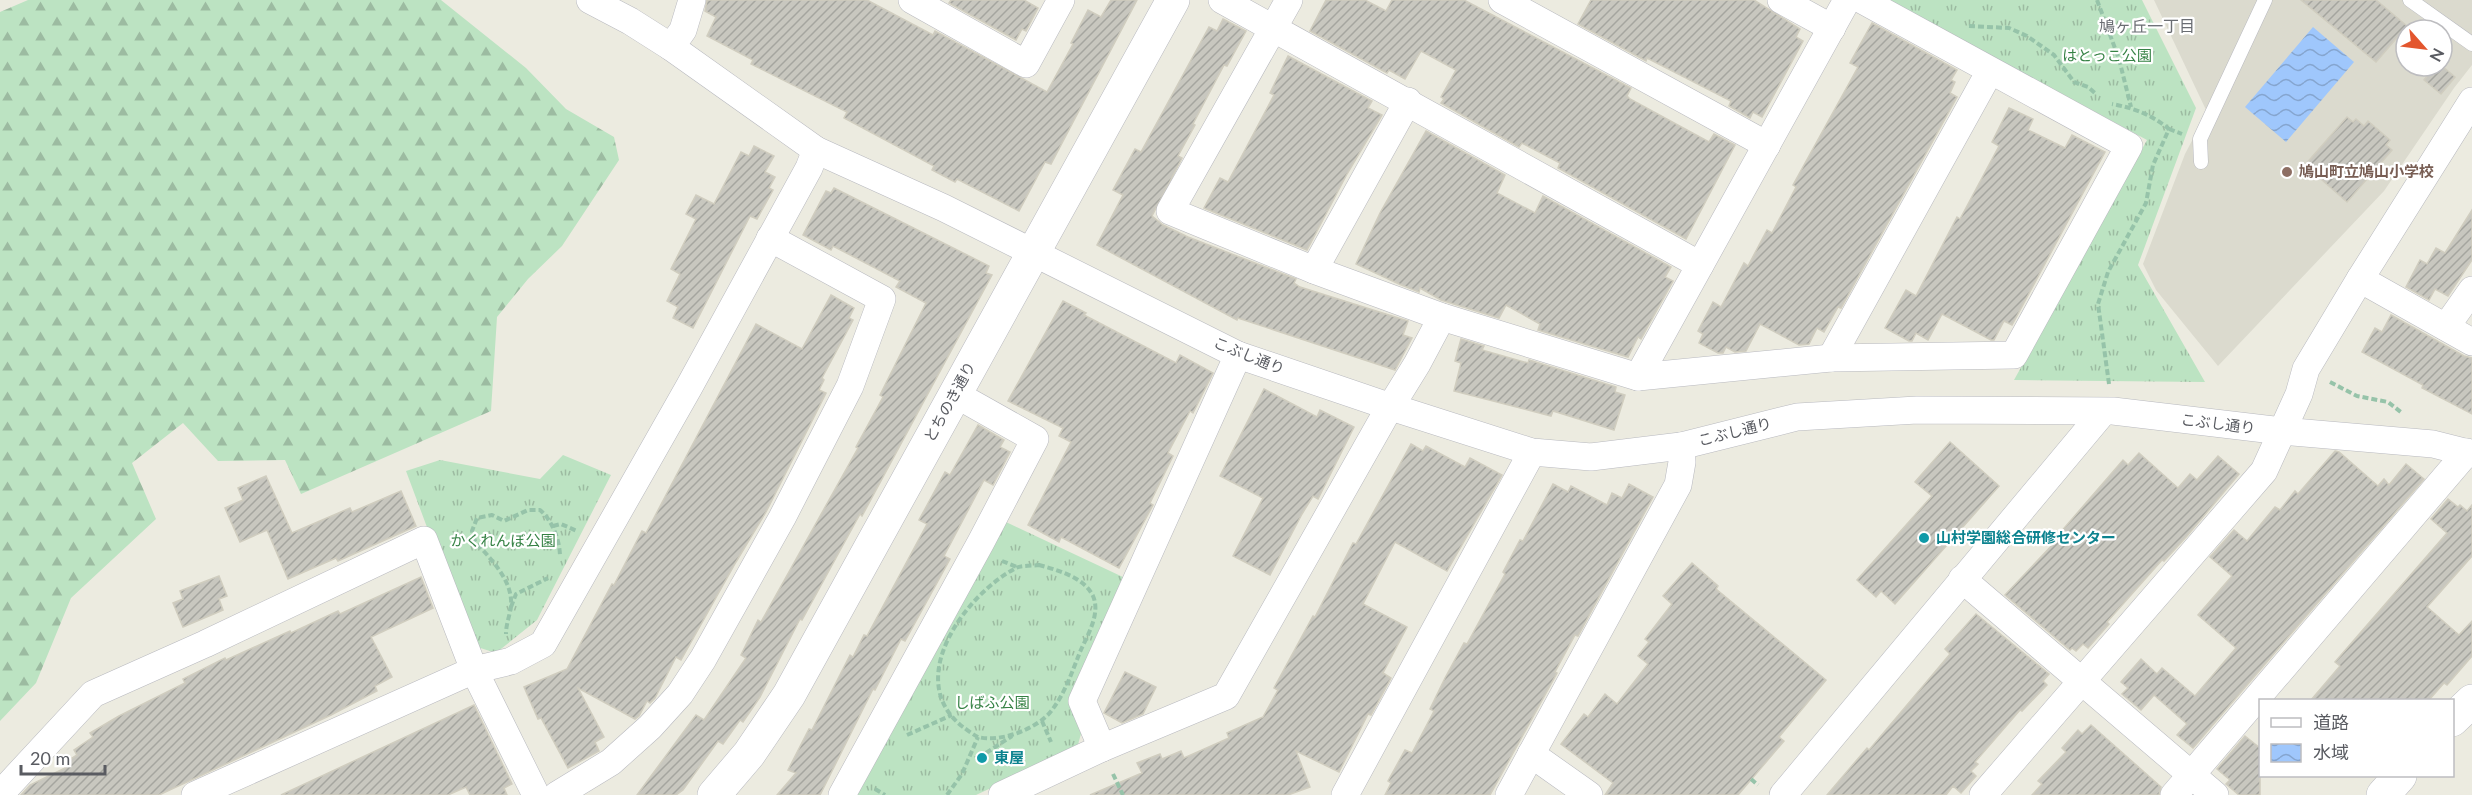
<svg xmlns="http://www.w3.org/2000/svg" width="2472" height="795" font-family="Lato,'Noto Sans JP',sans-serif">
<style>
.education{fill:#dbdace;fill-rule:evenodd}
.grass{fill:url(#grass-tufts)}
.forest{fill:url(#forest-firs)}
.water{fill:url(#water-waves)}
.building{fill:url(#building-hatch);stroke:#d0cdbf;stroke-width:1.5}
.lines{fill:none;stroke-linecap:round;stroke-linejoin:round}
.service-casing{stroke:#b8b9bf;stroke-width:15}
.minor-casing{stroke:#b8b9bf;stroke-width:28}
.tertiary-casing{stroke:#b8b9bf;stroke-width:34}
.path{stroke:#96c3a9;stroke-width:4;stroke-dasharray:6 3;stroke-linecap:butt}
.service{stroke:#fff;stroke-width:14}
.minor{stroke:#fff;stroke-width:27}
.tertiary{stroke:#fff;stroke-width:33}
.education-dot{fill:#8d6e63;stroke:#fff;stroke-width:2}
.culture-dot{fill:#0f9aa8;stroke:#fff;stroke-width:2}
.labels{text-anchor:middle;stroke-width:4.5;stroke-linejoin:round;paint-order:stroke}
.park-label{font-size:15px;fill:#368245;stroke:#fff}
.education-label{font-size:15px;font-weight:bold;fill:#785e54;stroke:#fff;text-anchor:start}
.street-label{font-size:15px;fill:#595b61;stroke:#fff}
.culture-label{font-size:15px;font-weight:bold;fill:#0d838f;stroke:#fff;text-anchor:start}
.neighbourhood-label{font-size:16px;fill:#6a6d73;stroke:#fff}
</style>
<defs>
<pattern id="grass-tufts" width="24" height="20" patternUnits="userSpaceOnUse" patternTransform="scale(1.5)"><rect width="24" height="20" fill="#bce3c2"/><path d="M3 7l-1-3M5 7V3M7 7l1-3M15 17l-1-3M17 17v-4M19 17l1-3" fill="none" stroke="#9cbba1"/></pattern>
<pattern id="forest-firs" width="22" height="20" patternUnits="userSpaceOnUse" patternTransform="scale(1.5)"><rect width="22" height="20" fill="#bce3c2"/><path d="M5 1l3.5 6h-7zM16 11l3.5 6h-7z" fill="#9cbba1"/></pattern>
<pattern id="water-waves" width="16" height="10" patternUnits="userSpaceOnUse" patternTransform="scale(1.5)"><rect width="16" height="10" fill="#9fc7fc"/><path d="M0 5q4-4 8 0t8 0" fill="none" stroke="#85a5cf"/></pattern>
<pattern id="building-hatch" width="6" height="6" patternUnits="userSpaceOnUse" patternTransform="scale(1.5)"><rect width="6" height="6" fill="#c8c7bf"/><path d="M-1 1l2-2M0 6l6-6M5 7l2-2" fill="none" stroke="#a5a59f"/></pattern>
</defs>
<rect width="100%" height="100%" fill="#ecebe0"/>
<!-- education -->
<path class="education" d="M2154 0H2472V65L2454 88 2384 191 2218 366 2156 290 2143 264 2185 154 2207 112ZM2406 30H2442V66H2406Z"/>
<!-- grass -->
<g class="grass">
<path d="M1888 0H2142L2196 108 2138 265 2205 382 2014 380 2147 140Z"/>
<path d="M563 455 611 475 537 620 496 653 471 645 406 471 440 460 540 479Z"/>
<path d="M1006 522 1125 578 1077 748 976 795H855Z"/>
</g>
<!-- forest -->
<path class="forest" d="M28 0H441L526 68 566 109 614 137 619 160 562 246 528 279 497 317 491 411 301 494 285 460 218 461 183 423 132 463 156 519 71 598 36 683 0 721V12Z"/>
<!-- water -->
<path class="water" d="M2313 27 2354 62 2286 142 2245 107Z"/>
<!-- building -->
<g class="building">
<path d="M707 0H867L933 35 935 31 1047 92 1073 44 1071 43 1088 10 1101 17 1111 0H1137L1051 164 1045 162 1019 211 957 179 955 182 932 170 934 166 844 118 847 112 751 64 753 60 707 36 716 17 705 11Z"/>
<path d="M951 0H1024L1038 8 1026 31 1022 29 1016 40 949 3Z"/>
<path d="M1326 0H1365L1386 11 1392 0H1464L1631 88 1627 96 1630 99 1709 142 1714 134 1735 145 1686 239 1558 168 1560 163 1522 143 1519 147 1441 103 1444 99 1441 97 1456 70 1421 51 1405 79 1389 70 1387 73 1310 31Z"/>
<path d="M1591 0H1754L1800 29 1796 37 1803 41 1762 117 1753 112 1750 118 1729 106 1731 101 1647 58 1646 61 1578 24Z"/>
<path d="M2301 0H2376L2407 26 2376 62Z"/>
<path d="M1223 19 1246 31 1227 66 1224 65 1193 124 1195 125 1178 156 1182 158 1152 216 1163 225 1188 237 1296 279 1294 283 1300 287 1408 321 1403 335 1412 338 1395 370 1238 318 1237 320 1097 245 1123 195 1113 190 1135 149 1141 152 1209 27 1217 31Z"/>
<path d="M1872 23 1957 70 1951 80 1955 82 1950 93 1957 97 1841 308 1838 307 1824 332 1817 328 1809 344 1799 345 1760 324 1746 351 1735 352 1726 347 1723 353H1718L1699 343 1703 334 1698 331 1713 302 1721 307 1744 263 1748 266 1767 230 1772 233 1796 187 1793 185 1858 67 1850 63Z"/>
<path d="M1288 56 1372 101 1368 108 1382 115 1347 174 1307 250 1204 208 1220 178 1228 182 1274 95 1270 93Z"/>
<path d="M2435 66H2442L2455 77 2441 94 2424 80Z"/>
<path d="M2009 108 2033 119 2028 130 2065 148 2072 135 2105 152 2012 325 2004 321 1994 340H1991L1942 314 1928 340 1916 333 1912 341H1909L1885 328 1906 290 1916 296 1957 217 1960 219 1999 146 1992 142Z"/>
<path d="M2347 117 2353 122 2356 119 2364 126 2368 121 2390 140 2386 145 2392 150 2347 202 2305 165Z"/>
<path d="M1426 131 1505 175 1497 193 1535 213 1543 196 1671 267 1665 277 1673 281 1641 339 1638 337 1628 357 1538 330 1540 324 1506 305 1499 318 1441 300 1420 288 1419 292 1399 284 1356 264 1380 213Z"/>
<path d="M754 146 774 156 765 172 775 177 769 188 773 190 757 219 750 216 693 328 673 318 678 307 667 301 680 274 671 269 696 219 686 214 696 195 714 204 741 152 749 156Z"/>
<path d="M834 188 989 266 986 273 992 275 862 516 860 514 802 620 800 619 760 697 743 722 740 720 723 744 718 741 683 790 676 795H637L696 715 704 720 746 658 741 655 758 620 761 622 858 448 856 447 883 397 880 395 926 303 896 287 900 281 833 246 831 250 803 235 826 191 831 193Z"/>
<path d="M2472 210V260L2448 296 2435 289 2429 300 2406 287 2420 260 2427 264 2436 248 2445 253Z"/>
<path d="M831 295 854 308 849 318 853 320 822 378 824 380 819 390 826 393 766 512 736 562 681 660 676 657 655 698 650 703 647 701 639 716 635 719 578 688 604 737 595 742 599 751 568 768 541 718 538 719 524 687 567 669 612 584 614 585 642 531 646 533 756 324 802 349Z"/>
<path d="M1063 301 1086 313 1084 315 1176 363 1180 355 1213 373 1193 413 1190 411 1168 453 1173 456 1150 503 1153 505 1119 568 1061 537 1059 542 1028 525 1071 442 1059 436 1063 428 1008 401Z"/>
<path d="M2391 315 2464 356 2472 358V414L2422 388 2423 385 2362 352 2375 328 2382 332Z"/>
<path d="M1461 339 1484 346 1482 350 1528 363 1529 360 1616 387 1615 392 1625 395 1614 430 1553 411 1551 416 1454 391 1461 363 1455 361Z"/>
<path d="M1264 389 1317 417 1320 410 1354 427 1318 499 1313 496 1302 514 1270 575 1233 556 1263 498 1220 476Z"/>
<path d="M978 425 1004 440 1000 447 1010 452 993 485 984 480 944 556 950 559 905 641 901 639 875 690 873 689 820 795H777L796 773 788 770 809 729 812 730 850 655 853 657 864 635 867 636 927 524 919 520 945 472 950 475Z"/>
<path d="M1950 442 1999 486 1895 604 1881 591 1876 597 1857 580 1932 496 1915 482Z"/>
<path d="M1411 444 1423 451 1426 446 1465 467 1470 458 1502 475 1447 571 1395 542 1363 604 1407 627 1383 673 1391 678 1371 715 1368 714 1339 772 1296 751 1310 787 1288 795H1090L1142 773 1137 763 1160 754 1162 759 1181 751 1184 758 1229 738 1227 733 1263 717 1278 690 1274 688 1313 616 1315 617 1353 543 1356 544Z"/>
<path d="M2335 451 2339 452 2378 486 2384 479 2389 485 2406 464 2424 479 2193 748 2177 735 2187 724 2154 695 2141 710 2122 694 2128 688 2121 682 2141 659 2157 674 2162 668 2195 696 2236 648 2198 615 2232 576 2210 557 2234 530 2247 541 2275 507 2280 510 2295 491 2298 494Z"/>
<path d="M2139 453 2178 488 2190 474 2197 480 2218 456 2239 474 2187 536 2164 561 2162 560 2107 622 2109 624 2088 648 2083 644 2076 651 2072 648 2070 650 2005 595 2055 542 2053 541 2123 460 2128 465Z"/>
<path d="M266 476 292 533 350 508 352 512 401 491 416 526 338 561 336 558 288 579 267 530 240 542 225 508 243 500 238 488Z"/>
<path d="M1553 484 1568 492 1571 486 1607 505 1612 493 1622 498 1629 484 1653 497 1578 636 1575 635 1555 672 1557 673 1490 795H1385L1391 783 1388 781 1405 750 1412 753 1434 711 1430 709 1445 678 1464 643 1467 644 1505 574 1503 572 1520 540 1523 541Z"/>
<path d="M2448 499 2458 507 2460 505 2467 511 2472 505V556L2427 607 2459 635 2472 621V656L2447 685 2444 683 2429 700H2311L2340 666 2335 662 2447 533 2431 519Z"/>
<path d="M1692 563 1718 586 1716 589 1826 680 1779 737 1784 741 1738 795H1605L1613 783 1561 744 1584 714 1588 717 1605 694 1617 704 1648 664 1638 656 1649 642 1645 639 1672 604 1663 596Z"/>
<path d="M219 576 227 596 219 599 223 610 183 627 173 603 183 599 180 591Z"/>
<path d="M421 577 433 608 371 637 392 677 375 686 377 691 331 715 159 795H21L30 785 65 768 63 764 77 755 74 750 93 737 90 733 119 716 185 683 183 679 225 658 226 660 290 631 291 633 338 611 340 614Z"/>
<path d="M1976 614 2049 674 2043 681 2047 685 2022 711 2020 710 1975 762 1978 764 1971 771 1976 776 1961 793 1953 786 1946 795H1827L1867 748 1869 750 1950 654 1945 649Z"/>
<path d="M1125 672 1156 687 1143 714 1122 723 1104 713Z"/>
<path d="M474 705 512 784 504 788 507 795H470L466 787 448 795H281Z"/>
<path d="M2091 725 2161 787 2159 795H2032L2042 784 2038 781 2066 752 2062 748 2078 730 2082 734Z"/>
<path d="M2245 736 2260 748V795H2239L2226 784 2230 780 2217 769Z"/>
</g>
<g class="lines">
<!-- service casing -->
<g class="service-casing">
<g id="service">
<path d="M2410 0 2472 44"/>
<path d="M2201 162 2200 139 2265 0"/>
</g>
</g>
<!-- minor casing -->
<g class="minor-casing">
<g id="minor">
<path d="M590 0 630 21 671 47 816 150 944 208 1238 355 1391 407 1532 452 1591 457 1681 446 1797 417 1917 410 2113 411 2282 431 2433 444 2472 454"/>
<path d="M912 0 1026 64 1061 0"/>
<path d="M1222 0 1700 265"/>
<path d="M1289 0 1170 211 1314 270 1442 317 1638 377 1831 358 2014 355 2129 146 1862 0"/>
<path d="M1502 0 1767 145"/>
<path d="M1781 0 1832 28"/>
<path d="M671 47 683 30 692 0"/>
<path d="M1314 270 1408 101"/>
<path d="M2360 279 2472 342"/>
<path d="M2446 327 2472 290"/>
<path d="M1831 358 1990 71"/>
<path d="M1638 377 1847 0"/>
<path d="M1962 579 2215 795"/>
<path d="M1102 748 1082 701 1238 355"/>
<path d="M1531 754 1589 795"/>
<path d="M4 795 3 791 93 694 205 644 424 540 474 670 536 795"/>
<path d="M195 795 474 670 511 661 543 644 689 387 809 168 816 150"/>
<path d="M557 795 611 762 650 727 680 694 703 659 782 518 850 386 882 299 770 238"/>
<path d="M842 795 981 542 1035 439 955 394"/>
<path d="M1002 795 1102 748 1226 696 1383 419 1417 364 1442 317"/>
<path d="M1345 795 1532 452"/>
<path d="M1509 795 1678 485 1682 462 1681 446"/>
<path d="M1783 795 2103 412"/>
<path d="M1983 795 2264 471 2299 394 2306 369 2360 279 2472 101"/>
<path d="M2174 795 2467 452"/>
</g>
</g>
<!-- tertiary casing -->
<g class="tertiary-casing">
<g id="tertiary">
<path d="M2452 720 2472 701"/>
<path d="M714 795 749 754 789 695 1173 0"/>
<path d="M2383 795 2400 776"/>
</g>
</g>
<!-- path -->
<g class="path">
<path d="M2097 0 2119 59 2131 107"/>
<path d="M1969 26 2009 28 2027 36 2054 55 2074 82 2088 87 2096 94"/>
<path d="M2169 129 2182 134"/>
<path d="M2330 382 2357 396 2388 402 2402 413"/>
<path d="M2109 384 2098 304 2108 272 2146 203 2153 165 2169 129C2152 115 2134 108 2112 104"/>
<path d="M553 526 561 524 577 531"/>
<path d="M452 540 475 541C491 560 513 580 511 606 510 615 506 624 506 634"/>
<path d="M475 541 472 531 477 518 492 515 504 521 528 510H540C552 520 560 540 560 557"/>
<path d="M1002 561 1017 567"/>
<path d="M1039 565C1057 570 1084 577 1093 596 1101 614 1087 636 1080 652 1072 672 1065 693 1052 710 1039 728 1001 743 978 737 974 735 967 730 963 727 902 680 966 594 1016 568 1022 565 1032 566 1039 565Z"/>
<path d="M511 607 516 594 548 578"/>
<path d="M1042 721 1051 742"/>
<path d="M907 735 952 715"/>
<path d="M986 753 1012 736"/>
<path d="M1113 774 1123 795"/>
<path d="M1751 779 1758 785"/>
<path d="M875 789 885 795"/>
<path d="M947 795 962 774 978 737"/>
</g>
<!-- service -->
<use href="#service" class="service"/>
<!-- minor -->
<use href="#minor" class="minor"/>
<!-- tertiary -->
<use href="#tertiary" class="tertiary"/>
</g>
<!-- markers -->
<circle class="education-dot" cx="2287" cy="172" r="6"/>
<g class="culture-dot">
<circle cx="1924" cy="538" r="6"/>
<circle cx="982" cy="758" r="6"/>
</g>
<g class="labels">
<!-- park labels -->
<g class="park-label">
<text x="2107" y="61">はとっこ公園</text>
<text x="503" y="546">かくれんぼ公園</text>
<text x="992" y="708">しばふ公園</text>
</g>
<!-- education labels -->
<g class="education-label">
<text x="2299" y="177">鳩山町立鳩山小学校</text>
</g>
<!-- street labels -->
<g class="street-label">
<text transform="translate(1249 356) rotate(22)" y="5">こぶし通り</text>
<text transform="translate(950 402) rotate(-61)" y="5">とちのき通り</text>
<text transform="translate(2218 424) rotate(7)" y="5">こぶし通り</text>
<text transform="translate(1735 432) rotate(-14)" y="5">こぶし通り</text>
</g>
<!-- culture labels -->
<g class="culture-label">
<text x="1936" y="543">山村学園総合研修センター</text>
<text x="994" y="763">東屋</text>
</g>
<!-- neighbourhood labels -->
<g class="neighbourhood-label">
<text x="2147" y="32">鳩ヶ丘一丁目</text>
</g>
</g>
<!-- legend -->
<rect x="2259" y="699" width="195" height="78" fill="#ffffff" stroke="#bdbdc0" stroke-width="1.5"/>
<rect x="2271" y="718" width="30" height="9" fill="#ffffff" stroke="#bdbdc0" stroke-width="1.5"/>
<text x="2313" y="729" font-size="18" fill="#595b61">道路</text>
<rect x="2271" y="744" width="30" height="18" fill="url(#water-waves)" stroke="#bdbdc0" stroke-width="1.5"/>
<text x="2313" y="759" font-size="18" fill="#595b61">水域</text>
<!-- north arrow -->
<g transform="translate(2424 48) rotate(118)"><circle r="28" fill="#ffffff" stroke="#bdbdc0" stroke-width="1.5"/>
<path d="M0-4.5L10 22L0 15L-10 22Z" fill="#e3562e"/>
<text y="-9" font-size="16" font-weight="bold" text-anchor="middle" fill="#595b61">N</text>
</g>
<!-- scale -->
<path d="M21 765v9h84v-9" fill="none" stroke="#595b61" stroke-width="3"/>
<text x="30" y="765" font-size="18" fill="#595b61" stroke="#ffffff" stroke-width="4.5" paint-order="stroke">20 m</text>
</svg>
